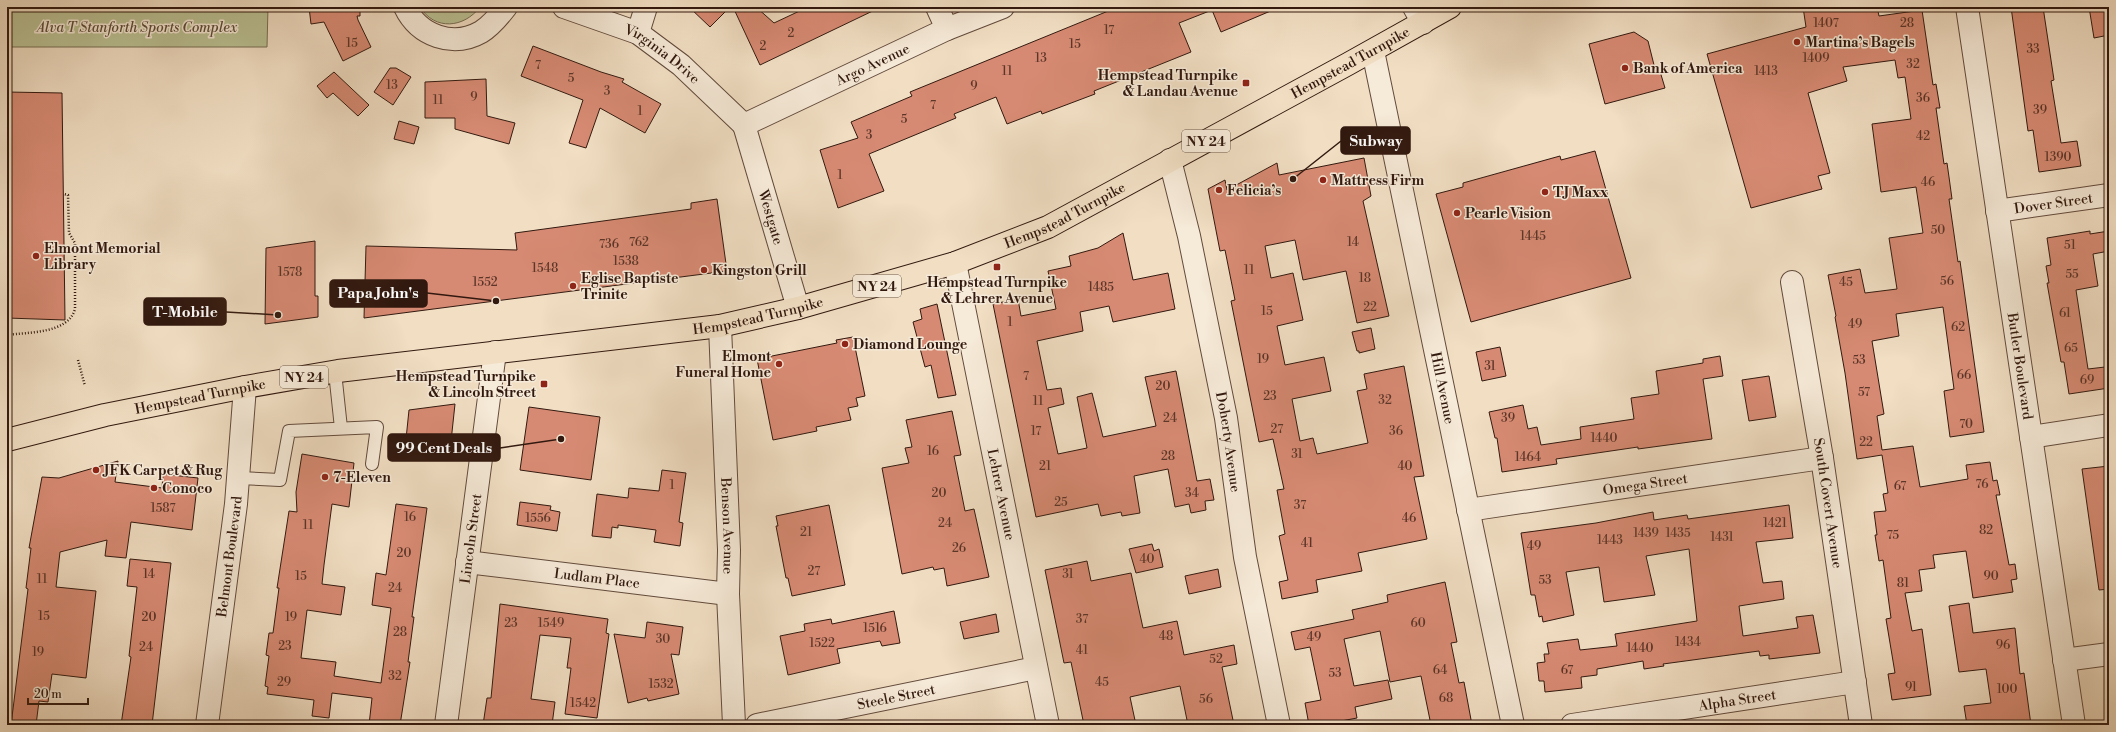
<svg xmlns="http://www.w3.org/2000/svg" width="2116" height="732" font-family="'Libre Bodoni',serif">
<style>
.green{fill:#bac194;stroke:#766d52}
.building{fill:#d78a73;stroke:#32190f}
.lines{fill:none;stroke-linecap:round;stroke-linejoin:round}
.service-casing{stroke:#624a3c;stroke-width:14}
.minor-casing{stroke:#624a3c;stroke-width:24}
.tertiary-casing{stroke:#624a3c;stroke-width:24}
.primary-casing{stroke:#32190f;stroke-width:24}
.path{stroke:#32190f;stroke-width:2.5;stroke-dasharray:1 2;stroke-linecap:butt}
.service{stroke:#f6ead8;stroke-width:12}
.minor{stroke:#f6ead8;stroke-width:22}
.tertiary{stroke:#f6ead8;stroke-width:22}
.primary{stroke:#f1dec3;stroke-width:22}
.poi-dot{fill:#8f2418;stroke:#f6ead8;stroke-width:1.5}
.labels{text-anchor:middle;stroke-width:3;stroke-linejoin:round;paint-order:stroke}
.number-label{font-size:12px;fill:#5b3528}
.shield{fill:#f6ead8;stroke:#6d584b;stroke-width:1}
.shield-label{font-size:13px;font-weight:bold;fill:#32190f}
.park-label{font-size:14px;font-style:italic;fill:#5b4b37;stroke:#f6ead8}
.poi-label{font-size:14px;font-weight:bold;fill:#32190f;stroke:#f6ead8;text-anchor:start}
.street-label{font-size:14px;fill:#32190f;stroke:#f6ead8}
.leader{fill:none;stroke:#32190f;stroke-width:1.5}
.callout-dot{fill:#32190f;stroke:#f6ead8;stroke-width:1.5}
.callout{fill:#32190f;stroke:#32190f;stroke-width:1.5}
.callout-label{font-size:15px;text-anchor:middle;font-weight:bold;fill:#fff}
</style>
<rect width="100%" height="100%" fill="#f1dec3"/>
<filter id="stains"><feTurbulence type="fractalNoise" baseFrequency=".005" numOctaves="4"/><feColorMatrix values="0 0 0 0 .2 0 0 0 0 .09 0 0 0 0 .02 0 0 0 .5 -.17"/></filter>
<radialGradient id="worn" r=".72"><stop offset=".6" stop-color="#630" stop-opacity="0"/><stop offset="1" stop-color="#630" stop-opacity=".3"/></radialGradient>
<!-- green -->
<g class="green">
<path d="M7 7H268L267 47H7Z"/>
<path d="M420 7H480C464 28 435 31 420 7Z"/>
</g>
<!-- building -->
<g class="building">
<path d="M309 7H360V16H357L358 20 371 47 343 61 324 22 311 24Z"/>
<path d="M689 7H730L710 27Z"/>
<path d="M733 7H756L774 23 808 7H881L760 65Z"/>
<path d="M1118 7H1280L1221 32 1212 10 1179 23 1191 52 1094 91 1095 94 1042 114 1041 111 1007 124 996 97 954 114 956 118 869 154 884 191 838 208 820 150 858 138 851 122 912 96 910 92Z"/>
<path d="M1803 7H1877L1879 16 1922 10 1933 85 1936 84 1940 108H1936L1944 164 1947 163 1949 177 1952 199H1949L1958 262 1960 261 1984 432 1950 437 1944 391 1954 389 1943 307 1896 314 1899 336 1872 341 1884 414 1877 416 1882 450 1913 446 1920 487 1968 479 1966 465 1990 462 1993 481 1997 480 2000 495H1996L2009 565 2015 564 2017 579 2011 580 2013 592 1973 598 1966 551 1933 555 1935 568 1919 570 1922 591 1905 593 1912 631 1922 629 1931 695 1892 700 1888 674 1895 673 1886 619 1891 618 1883 560 1879 561 1875 535H1877L1874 512 1886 511 1883 494 1888 493 1882 455 1857 459 1845 373 1835 317 1836 316 1828 275 1860 269 1865 293 1897 289 1889 238 1923 233 1916 187 1881 192 1872 124 1911 119 1905 77 1898 78 1895 60 1843 67 1847 81 1808 93 1830 173 1818 176 1822 189 1751 208 1707 54 1806 27Z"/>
<path d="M2011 7H2043L2054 80 2051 81 2061 143 2077 141 2081 166 2039 172 2033 130 2028 131Z"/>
<path d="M2089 7H2109V35L2094 38Z"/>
<path d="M1634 32 1648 41 1655 69 1659 68 1665 88 1605 104 1589 44Z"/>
<path d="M533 46 601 72 624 79 622 82 661 104 645 133 600 108 586 148 569 143 583 100 521 76Z"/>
<path d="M390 68H396L411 77 393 105 374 92Z"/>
<path d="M334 72 369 105 358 116 333 93 327 98 317 86Z"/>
<path d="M486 79 487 116 515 123 509 144 455 129V118H425V82Z"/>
<path d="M7 92 62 93 65 320 7 318Z"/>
<path d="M399 121 419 127 414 144 394 139Z"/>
<path d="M1595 151 1631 278 1471 322 1436 194 1463 187V183L1560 156 1561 160Z"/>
<path d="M1364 158 1371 196 1363 201 1389 316 1357 323 1346 271 1303 280 1295 240 1265 246 1271 278 1293 273 1303 320 1277 326 1285 365 1324 357 1331 391 1292 399 1300 441 1313 438 1317 454 1368 443 1357 391 1367 389 1364 374 1404 366 1424 476 1414 477 1427 539 1358 553 1362 571 1316 580 1318 592 1282 599 1279 582 1288 580 1279 536 1285 534 1277 490 1284 489 1273 439 1259 442 1231 301 1235 300 1225 250 1220 251 1208 189 1225 180 1227 190 1277 163 1279 175Z"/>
<path d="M717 199 727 271 364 318 366 246 517 250 515 233 691 209V203Z"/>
<path d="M2090 231V234L2109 231V251L2093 254 2098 286 2076 290 2088 369 2105 367 2109 388 2069 394 2064 362H2061L2047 283H2049L2046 266 2051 265 2047 238Z"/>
<path d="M1123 233 1133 280 1168 273 1175 309 1113 322 1109 306 1080 312 1083 331 1037 341 1047 390 1061 388 1064 404 1048 408 1058 454 1087 448 1077 397 1092 393 1103 437 1156 426 1145 377 1176 371 1197 481 1210 479 1214 500 1205 501 1206 510 1191 513 1189 504 1175 507 1168 469 1134 476 1140 513 1122 516 1121 512 1101 516 1098 504 1036 517 993 304 1018 299 1021 316 1056 309 1048 271 1071 266 1069 256 1098 248Z"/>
<path d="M315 241V296H318V317L265 324 266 248Z"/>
<path d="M937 304 956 395 938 398 931 365 925 367 913 322 922 319 920 309Z"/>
<path d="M1371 328 1375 349 1359 353V351H1357L1352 332Z"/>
<path d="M853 337 865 396 856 398 858 406 848 408 851 420 816 427 817 431 773 440 757 359 837 343 836 340Z"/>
<path d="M1500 347 1506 376 1482 381 1476 352Z"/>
<path d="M1720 356 1723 376 1703 379 1712 439 1638 449V447L1556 459 1557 464 1502 472 1497 438H1495L1489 412 1523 405 1528 429 1537 427 1541 445 1581 439 1580 427 1634 419 1631 398 1659 394 1656 371 1703 363V359Z"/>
<path d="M1769 376 1776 417 1749 421 1742 380Z"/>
<path d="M455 404 449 460 430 458 431 442 406 439 409 410Z"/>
<path d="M529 407 600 417 591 480 520 470Z"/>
<path d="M952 411 961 455 954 456 965 511 974 509 989 577 947 586 944 568 934 570 933 567 902 574 882 468 909 463 905 448 912 447 906 420Z"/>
<path d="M302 454 354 463 349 507 332 504 324 565 322 584 345 587 341 615 307 610 301 658 336 662 334 676 381 683 391 608 372 605 376 573 386 575 396 504 427 508 412 617H414L408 662H410L400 725H369L372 698 332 693 329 718 312 716 314 700 267 694 268 687 265 686 269 656 266 655 269 633H273L279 588H277L289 511 297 512 296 492Z"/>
<path d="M118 461 115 482 162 488 163 474 198 478 192 530 131 522 126 558 105 556 107 540 60 552 56 587 96 591 86 678 52 674 48 702 39 701 36 725H11L28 589 26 588 31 548H29L42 477 59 478Z"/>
<path d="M2109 466V589L2099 590 2082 469Z"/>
<path d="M662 470 686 473 679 522 683 523 680 546 654 542 656 530 618 525V528L612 527 611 538 592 536 597 494 628 498 629 488 659 491Z"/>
<path d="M520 502 551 506 550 510 560 512 557 531 517 525Z"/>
<path d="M829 505 845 585 792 596 788 578H786L776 526H778L776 516Z"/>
<path d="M1789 505 1793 538 1756 542 1763 583 1782 581 1784 599 1739 606 1743 636 1798 628 1796 617 1813 615 1820 653 1769 659V655L1760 656 1759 651 1663 664 1664 666 1644 669 1643 661 1597 669V675L1581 677 1582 688 1545 692 1544 681H1539L1537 663 1545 662 1544 654H1549L1547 643 1578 639 1580 650 1617 646 1615 634 1697 621 1689 549 1646 556 1655 595 1604 602 1599 567 1566 572 1574 615 1543 622 1542 616 1539 617 1535 595H1531L1521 533 1596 523 1653 512 1654 520 1687 515 1688 519Z"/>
<path d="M1152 544 1154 551 1159 549 1163 567 1136 573 1129 549Z"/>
<path d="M130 559 171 563 152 725H121L131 657 129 656 137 587 127 586Z"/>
<path d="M1087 561 1091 581 1131 573 1143 628 1177 621 1184 655 1234 645 1237 664 1222 667 1234 725H1188L1180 686 1130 697 1136 725H1084L1071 662 1064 663 1045 570Z"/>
<path d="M1218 569 1221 587 1189 594 1185 576Z"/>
<path d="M1445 582 1457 642 1451 643 1459 683 1464 682 1472 725H1431L1421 676 1390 682 1380 631 1344 639 1354 686 1388 680 1392 699 1355 707 1357 718 1320 725H1309L1305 703 1321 700 1310 647 1295 650 1291 632 1354 619 1352 610 1388 602 1387 595Z"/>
<path d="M1969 603 1973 633 2015 628 2020 674 2024 673 2031 725H1967L1964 706 1991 703 1986 669 1959 672 1949 606Z"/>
<path d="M500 604 608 619 606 633 609 634 597 718 565 714 571 668H567L571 638 540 635 531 699 555 702 552 725 508 723V725H483L487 698H491Z"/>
<path d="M894 611 900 643 882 646 880 641 837 649 840 663 788 675 780 636 805 631 804 624 831 619 832 624Z"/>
<path d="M996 614 999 632 964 639 960 622Z"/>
<path d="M647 622 683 627 679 655 671 654 679 694 648 701 647 698 628 703 614 634 645 638Z"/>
</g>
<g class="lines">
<!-- service casing -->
<g class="service-casing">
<g id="service">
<path d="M335 372 341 428"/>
<path d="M238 478 280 480 289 431 377 427 372 464"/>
</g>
</g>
<!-- minor casing -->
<g class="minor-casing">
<g id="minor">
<path d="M405 7C419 36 453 48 481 32 491 26 499 16 506 7"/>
<path id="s1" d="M564 7 638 33 681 65 744 125"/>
<path d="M937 7 947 29"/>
<path id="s2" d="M1967 7 2074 725"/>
<path d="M638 33 646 7"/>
<path id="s3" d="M1373 51 1513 725"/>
<path id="s4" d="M744 125 947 29 1003 7"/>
<path id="s5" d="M744 125 798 308"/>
<path id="s6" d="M1170 160 1189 236 1226 418 1245 557 1279 725"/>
<path id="s7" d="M1997 211 2109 195"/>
<path id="s8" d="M955 263 1048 725"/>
<path id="s9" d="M1792 282 1822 458 1861 725"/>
<path id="s10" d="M720 326 729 550 728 594 734 725"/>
<path d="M2031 437 2109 425"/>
<path id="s11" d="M1468 510 1822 458"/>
<path id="s12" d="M467 562 728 594"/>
<path d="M2064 660 2109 654"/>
<path id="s13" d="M207 725 236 504 245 387"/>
<path id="s14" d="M446 725 495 352"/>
<path id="s15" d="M757 725 1036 668"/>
<path id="s16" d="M1572 725 1855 682"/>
</g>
</g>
<!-- tertiary casing -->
<g class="tertiary-casing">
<path id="tertiary" d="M1414 7 1423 23"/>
</g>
<!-- primary casing -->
<g class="primary-casing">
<g id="primary">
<path id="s17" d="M7 440 105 415 245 387 338 371 720 326 798 308 955 263 1048 227 1348 64 1450 7"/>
</g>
</g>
<!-- path -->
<g class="path">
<path d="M7 335C28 332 68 334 75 309V243L69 233 68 195 64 194"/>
<path d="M78 360 85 386"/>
</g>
<!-- service -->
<use href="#service" class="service"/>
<!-- minor -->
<use href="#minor" class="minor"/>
<!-- tertiary -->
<use href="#tertiary" class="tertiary"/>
<!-- primary -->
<use href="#primary" class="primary"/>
</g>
<!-- markers -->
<g class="poi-dot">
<circle cx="1797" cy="42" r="4"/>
<circle cx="1625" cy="68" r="4"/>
<rect x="1242" y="79" width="8" height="8" rx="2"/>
<circle cx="1323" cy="180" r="4"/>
<circle cx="1219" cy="190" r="4"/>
<circle cx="1545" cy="192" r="4"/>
<circle cx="1457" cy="213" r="4"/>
<circle cx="36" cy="256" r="4"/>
<rect x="993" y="263" width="8" height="8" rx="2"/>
<circle cx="704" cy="270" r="4"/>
<circle cx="573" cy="286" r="4"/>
<circle cx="845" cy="344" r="4"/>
<circle cx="779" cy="364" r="4"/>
<rect x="540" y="380" width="8" height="8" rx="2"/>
<circle cx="96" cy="470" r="4"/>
<circle cx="325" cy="477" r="4"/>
<circle cx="154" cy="488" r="4"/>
</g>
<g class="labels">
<!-- number labels -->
<g class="number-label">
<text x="1826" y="27">1407</text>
<text x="1907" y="27">28</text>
<text x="1109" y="34">17</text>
<text x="791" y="37">2</text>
<text x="352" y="47">15</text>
<text x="1075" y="48">15</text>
<text x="763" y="50">2</text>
<text x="2033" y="53">33</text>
<text x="1041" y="62">13</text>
<text x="1816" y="62">1409</text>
<text x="1913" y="68">32</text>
<text x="538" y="69">7</text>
<text x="1007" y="75">11</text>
<text x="1766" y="75">1413</text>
<text x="571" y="82">5</text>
<text x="392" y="89">13</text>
<text x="974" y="90">9</text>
<text x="607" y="95">3</text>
<text x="474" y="101">9</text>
<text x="1923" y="102">36</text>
<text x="438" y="104">11</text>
<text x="933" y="109">7</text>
<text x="2040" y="114">39</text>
<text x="640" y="115">1</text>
<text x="904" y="123">5</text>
<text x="869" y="139">3</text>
<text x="1923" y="140">42</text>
<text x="2058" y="161">1390</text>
<text x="840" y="179">1</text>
<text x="1928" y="186">46</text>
<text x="1938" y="234">50</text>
<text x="1533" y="240">1445</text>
<text x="639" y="246">762</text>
<text x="1353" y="246">14</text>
<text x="609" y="248">736</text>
<text x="2070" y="249">51</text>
<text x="626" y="265">1538</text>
<text x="545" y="272">1548</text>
<text x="1249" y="274">11</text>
<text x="290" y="276">1578</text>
<text x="2072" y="278">55</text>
<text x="1365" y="282">18</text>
<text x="1947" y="285">56</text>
<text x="485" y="286">1552</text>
<text x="1846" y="286">45</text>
<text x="1101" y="291">1485</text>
<text x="1370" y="311">22</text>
<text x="1267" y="315">15</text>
<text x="2065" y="317">61</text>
<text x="1010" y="326">1</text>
<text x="1855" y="328">49</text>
<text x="1958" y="331">62</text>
<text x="2071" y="352">65</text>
<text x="1263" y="363">19</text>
<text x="1859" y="364">53</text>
<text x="1490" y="370">31</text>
<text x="1964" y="379">66</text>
<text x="1026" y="380">7</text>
<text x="2087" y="384">69</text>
<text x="1163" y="390">20</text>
<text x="1864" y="396">57</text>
<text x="1270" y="400">23</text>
<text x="1385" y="404">32</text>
<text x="1038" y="405">11</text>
<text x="1170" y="422">24</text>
<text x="1508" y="422">39</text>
<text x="1966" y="428">70</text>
<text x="1277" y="433">27</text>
<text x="1036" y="435">17</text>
<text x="1396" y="435">36</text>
<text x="1604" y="442">1440</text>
<text x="1866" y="446">22</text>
<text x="933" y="455">16</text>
<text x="1297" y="458">31</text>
<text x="1168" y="460">28</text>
<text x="1528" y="461">1464</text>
<text x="1045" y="470">21</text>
<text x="1405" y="470">40</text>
<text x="1982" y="488">76</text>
<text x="672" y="489">1</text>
<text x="1900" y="490">67</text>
<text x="939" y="497">20</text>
<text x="1192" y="497">34</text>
<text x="1061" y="506">25</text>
<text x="1300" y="509">37</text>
<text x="163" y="512">1587</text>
<text x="410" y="521">16</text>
<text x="538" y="522">1556</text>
<text x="1409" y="522">46</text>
<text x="945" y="527">24</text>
<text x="1775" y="527">1421</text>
<text x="308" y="529">11</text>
<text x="1986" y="534">82</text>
<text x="806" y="536">21</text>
<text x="1646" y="537">1439</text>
<text x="1678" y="537">1435</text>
<text x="1893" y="539">75</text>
<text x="1722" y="541">1431</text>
<text x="1610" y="544">1443</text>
<text x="1307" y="547">41</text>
<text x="1534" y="550">49</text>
<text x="959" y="552">26</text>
<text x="404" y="557">20</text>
<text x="1147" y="563">40</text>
<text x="814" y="575">27</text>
<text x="149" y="578">14</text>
<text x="1068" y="578">31</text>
<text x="301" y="580">15</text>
<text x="1991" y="580">90</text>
<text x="42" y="583">11</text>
<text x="1545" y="584">53</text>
<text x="1903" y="587">81</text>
<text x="395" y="592">24</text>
<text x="44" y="620">15</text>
<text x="149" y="621">20</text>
<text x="291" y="621">19</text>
<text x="1082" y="623">37</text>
<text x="511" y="627">23</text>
<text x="551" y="627">1549</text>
<text x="1418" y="627">60</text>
<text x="875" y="632">1516</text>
<text x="400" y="636">28</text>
<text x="1166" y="640">48</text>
<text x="1314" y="641">49</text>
<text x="663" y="643">30</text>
<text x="1688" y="646">1434</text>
<text x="822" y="647">1522</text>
<text x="2003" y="649">96</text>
<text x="285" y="650">23</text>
<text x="146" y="651">24</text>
<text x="1640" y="652">1440</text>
<text x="1082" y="654">41</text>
<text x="38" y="656">19</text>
<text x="1216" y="663">52</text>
<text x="1440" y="674">64</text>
<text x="1567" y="674">67</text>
<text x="1335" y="677">53</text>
<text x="395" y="680">32</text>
<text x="284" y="686">29</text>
<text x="1102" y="686">45</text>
<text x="661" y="688">1532</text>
<text x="1911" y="691">91</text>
<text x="2007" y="693">100</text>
<text x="1446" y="702">68</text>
<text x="1206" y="703">56</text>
<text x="583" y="707">1542</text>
</g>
<!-- shield labels -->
<g class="shield">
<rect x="1182" y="130" width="48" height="22" rx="3"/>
<rect x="853" y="275" width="48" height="22" rx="3"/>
<rect x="280" y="366" width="48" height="22" rx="3"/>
</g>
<g class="shield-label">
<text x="1206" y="146">NY 24</text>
<text x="877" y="291">NY 24</text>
<text x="304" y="382">NY 24</text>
</g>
<!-- park labels -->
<g class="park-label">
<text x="137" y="32">Alva T Stanforth Sports Complex</text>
</g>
<!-- poi labels -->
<g class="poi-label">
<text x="1805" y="47">Martina’s Bagels</text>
<text x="1633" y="73">Bank of America</text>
<text x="1238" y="80" text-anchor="end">Hempstead Turnpike<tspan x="1238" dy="16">&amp; Landau Avenue</tspan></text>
<text x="1331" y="185">Mattress Firm</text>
<text x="1227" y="195">Felicia’s</text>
<text x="1553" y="197">TJ Maxx</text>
<text x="1465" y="218">Pearle Vision</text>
<text x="44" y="253">Elmont Memorial<tspan x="44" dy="16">Library</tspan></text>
<text x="712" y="275">Kingston Grill</text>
<text x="581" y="283">Eglise Baptiste<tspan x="581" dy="16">Trinite</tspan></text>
<text x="997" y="287" text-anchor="middle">Hempstead Turnpike<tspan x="997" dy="16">&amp; Lehrer Avenue</tspan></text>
<text x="853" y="349">Diamond Lounge</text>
<text x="771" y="361" text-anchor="end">Elmont<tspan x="771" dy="16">Funeral Home</tspan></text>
<text x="536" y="381" text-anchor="end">Hempstead Turnpike<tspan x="536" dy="16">&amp; Lincoln Street</tspan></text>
<text x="104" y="475">JFK Carpet &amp; Rug</text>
<text x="333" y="482">7-Eleven</text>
<text x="162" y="493">Conoco</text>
</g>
<!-- street labels -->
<g class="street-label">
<text dy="5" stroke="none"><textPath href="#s1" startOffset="110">Virginia Drive</textPath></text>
<text dy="5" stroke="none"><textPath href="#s17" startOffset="1410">Hempstead Turnpike</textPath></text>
<text dy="5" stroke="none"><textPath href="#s4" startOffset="142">Argo Avenue</textPath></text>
<text dy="5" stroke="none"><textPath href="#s7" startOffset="57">Dover Street</textPath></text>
<text dy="5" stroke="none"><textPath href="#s17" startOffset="1086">Hempstead Turnpike</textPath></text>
<text dy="5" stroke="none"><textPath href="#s5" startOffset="96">Westgate</textPath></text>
<text dy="5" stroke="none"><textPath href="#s17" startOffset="762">Hempstead Turnpike</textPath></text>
<text dy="5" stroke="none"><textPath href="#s2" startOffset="363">Butler Boulevard</textPath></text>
<text dy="5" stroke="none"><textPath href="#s3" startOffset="344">Hill Avenue</textPath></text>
<text dy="5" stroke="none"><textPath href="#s17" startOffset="198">Hempstead Turnpike</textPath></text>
<text dy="5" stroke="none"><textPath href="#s6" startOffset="288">Doherty Avenue</textPath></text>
<text dy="5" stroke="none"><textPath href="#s11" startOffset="179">Omega Street</textPath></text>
<text dy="5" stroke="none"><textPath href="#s8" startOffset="236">Lehrer Avenue</textPath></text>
<text dy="5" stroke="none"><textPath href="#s9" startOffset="224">South Covert Avenue</textPath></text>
<text dy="5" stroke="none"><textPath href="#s10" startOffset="200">Benson Avenue</textPath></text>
<text dy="5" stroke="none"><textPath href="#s14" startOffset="188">Lincoln Street</textPath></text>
<text dy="5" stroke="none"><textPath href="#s13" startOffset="170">Belmont Boulevard</textPath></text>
<text dy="5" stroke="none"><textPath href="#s12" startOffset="131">Ludlam Place</textPath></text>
<text dy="5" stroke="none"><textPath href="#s15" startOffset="142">Steele Street</textPath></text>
<text dy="5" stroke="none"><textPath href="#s16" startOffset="167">Alpha Street</textPath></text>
</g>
</g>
<!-- callouts -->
<path class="leader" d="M1293 179L1341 141M496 301L427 293M278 315L226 312M561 439L500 448"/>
<g class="callout-dot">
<circle cx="1293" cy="179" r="4"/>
<circle cx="496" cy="301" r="4"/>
<circle cx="278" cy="315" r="4"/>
<circle cx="561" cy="439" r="4"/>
</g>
<g class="callout">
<rect x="1341" y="127" width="69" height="27" rx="4"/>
<rect x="330" y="280" width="97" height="27" rx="4"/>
<rect x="144" y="298" width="82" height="27" rx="4"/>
<rect x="388" y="434" width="112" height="27" rx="4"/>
</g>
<g class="callout-label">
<text x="1376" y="146">Subway</text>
<text x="378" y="298">Papa John's</text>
<text x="185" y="317">T-Mobile</text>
<text x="444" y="453">99 Cent Deals</text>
</g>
<!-- margin -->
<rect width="2116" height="732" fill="none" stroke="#f1dec3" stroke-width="24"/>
<rect x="8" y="8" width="2100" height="716" fill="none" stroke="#32190f" stroke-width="2"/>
<rect x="12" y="12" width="2092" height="708" fill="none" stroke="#32190f"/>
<!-- scale -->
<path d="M28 698v6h60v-6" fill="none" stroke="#32190f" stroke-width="2"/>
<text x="34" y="698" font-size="12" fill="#32190f" stroke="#f6ead8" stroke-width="3" paint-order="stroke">20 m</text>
<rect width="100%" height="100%" filter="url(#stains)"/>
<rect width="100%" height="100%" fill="url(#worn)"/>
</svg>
